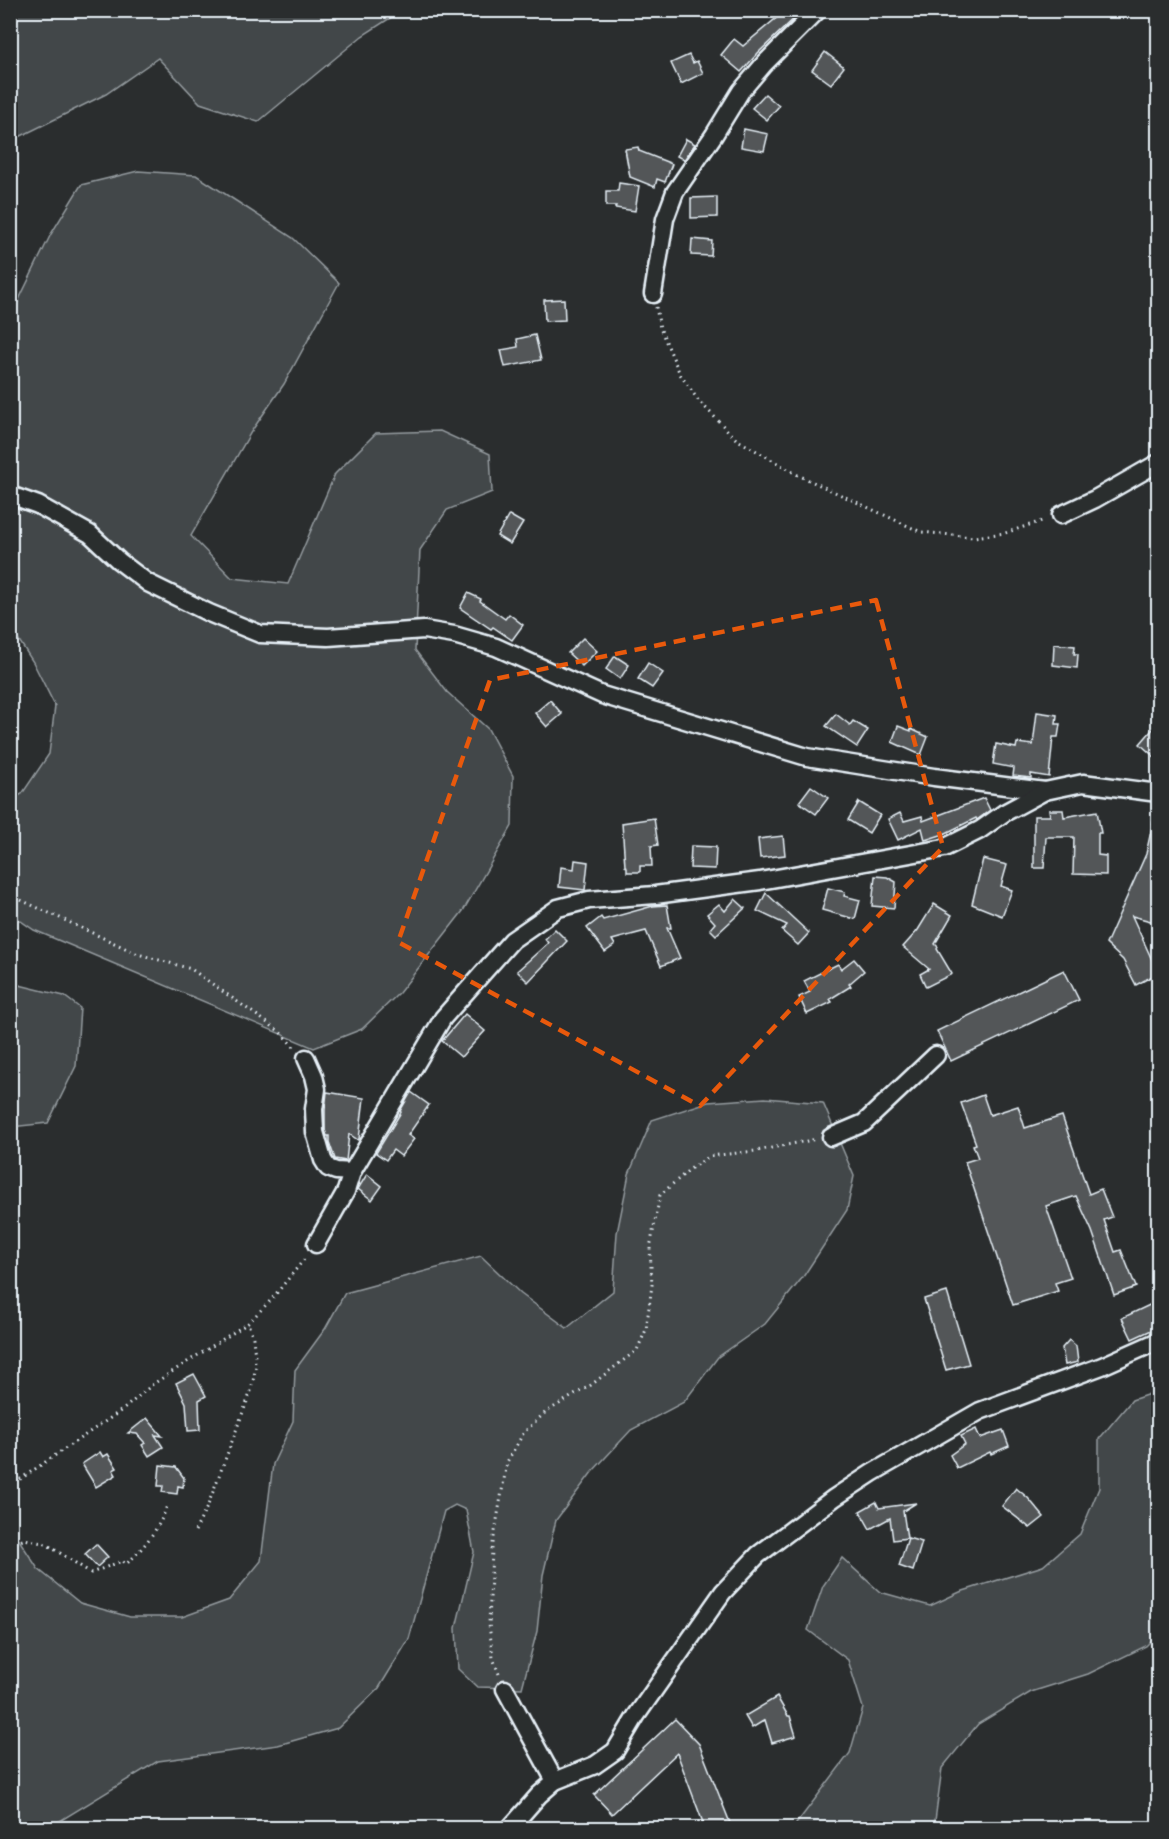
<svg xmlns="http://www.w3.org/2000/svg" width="1169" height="1839" font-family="'Shantell Sans',sans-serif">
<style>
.green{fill:#424648;stroke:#959ca0;stroke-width:1.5}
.building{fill:#535759;stroke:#e8f1f8;stroke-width:1.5}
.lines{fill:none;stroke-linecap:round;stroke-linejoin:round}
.minor-casing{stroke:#e8f1f8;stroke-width:21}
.path{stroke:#e8f1f8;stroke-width:3;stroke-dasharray:1.5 4.5;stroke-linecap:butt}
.minor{stroke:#2a2d2e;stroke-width:16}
.marked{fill:none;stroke:#e8590c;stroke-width:4.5;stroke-dasharray:12 8;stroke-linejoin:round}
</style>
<rect width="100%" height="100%" fill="#2a2d2e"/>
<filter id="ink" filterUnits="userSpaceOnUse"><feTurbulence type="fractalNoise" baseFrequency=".0167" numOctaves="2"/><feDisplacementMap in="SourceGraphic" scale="12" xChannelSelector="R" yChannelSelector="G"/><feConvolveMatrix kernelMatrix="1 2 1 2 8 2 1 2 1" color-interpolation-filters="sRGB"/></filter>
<g filter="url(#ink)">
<!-- green -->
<g class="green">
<path d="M11 10H401V11L362 36 258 122 200 103 158 58 106 94 11 141Z"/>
<path d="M138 171 196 175 293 238 339 283 284 384 251 432 191 536 232 578 288 584 335 474 376 433 440 431 490 454 492 492 447 510 420 550 415 650 447 692 488 729 513 776 512 826 463 911 399 993 362 1029 314 1048 34 930 11 914V800L22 794 49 754 55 706 33 662 11 628 10 318 51 234 81 185Z"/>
<path d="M11 983 64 996 80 1008 76 1066 48 1123 11 1127Z"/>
<path d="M765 1098 823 1103 854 1176 847 1210 803 1277 765 1324 718 1357 684 1402 631 1430 592 1472 556 1520 543 1575 537 1631 522 1688 477 1687 458 1669 456 1628 474 1552 466 1510 455 1505 444 1511 409 1639 379 1688 338 1728 278 1745 158 1761 58 1822 51 1828H11L10 1526 38 1569 80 1603 130 1617H182L229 1600 261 1561 273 1464 293 1421 295 1370 325 1329 345 1293 481 1256 521 1294 567 1328 613 1291 617 1233 629 1174 652 1120 708 1102Z"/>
<path d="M1158 1391V1634L1146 1646 1088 1674 1031 1692 978 1724 942 1768 934 1828H793L850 1753 863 1708 848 1660 808 1630 823 1586 842 1558 880 1592 930 1606 960 1592 1043 1566 1080 1534 1099 1488V1439L1132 1400Z"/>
</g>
<!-- building -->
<g class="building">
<path d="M786 10H803L758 53 741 72 721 55 734 39 743 46Z"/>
<path d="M825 52 844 67 831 84 812 70Z"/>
<path d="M689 55 693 63 697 61 703 73 681 84 671 63Z"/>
<path d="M765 94 779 106 767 120 752 108Z"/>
<path d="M744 129 768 134 764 151 741 147Z"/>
<path d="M686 139 695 144 684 160 677 156Z"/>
<path d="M638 147 639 151 672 164 665 182 657 179 655 187 630 177 625 149Z"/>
<path d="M619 183 639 186 635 211 615 208 616 206H606V191H618Z"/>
<path d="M717 197V217L691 218V198Z"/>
<path d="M692 239 712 241 711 256 691 255Z"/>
<path d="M564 299 565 320 545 321 544 300Z"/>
<path d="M535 335 541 360 505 367 501 350 518 347 517 339Z"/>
<path d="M509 515 523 523 510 544 497 536Z"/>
<path d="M468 593 481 599 480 601 505 619 509 614 523 625 512 640 493 627 491 629 460 608Z"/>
<path d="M583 638 597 651 582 666 568 653Z"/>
<path d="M1054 644 1075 646 1074 654H1078L1077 668 1053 665Z"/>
<path d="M615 656 629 665 620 679 606 669Z"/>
<path d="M648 663 663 673 652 688 638 679Z"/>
<path d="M550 700 562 714 547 727 535 713Z"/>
<path d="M1037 712 1057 715 1056 724H1060L1058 737H1053L1049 777 1031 774V778L1013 776 1014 768 993 764 996 744 1016 748 1017 743 1033 745Z"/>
<path d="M836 714 850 725 853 721 868 730 857 747 826 726Z"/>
<path d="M1158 723V760L1140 744Z"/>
<path d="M898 726 911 731V729L928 737 921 755 892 742Z"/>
<path d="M811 786 828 798 816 814 799 802Z"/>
<path d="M984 798 990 810 977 820 976 818 944 834 925 840 922 828 898 840 888 819 900 813 904 821 922 816 923 821Z"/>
<path d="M859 802 880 815 869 833 848 820Z"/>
<path d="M1049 810H1063L1064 817 1097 811 1101 833H1098V855L1106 856V875L1073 874 1074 837H1046L1044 868H1034V816H1050Z"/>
<path d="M654 818 658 845 651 846 652 866H640V872H627V867L625 866 622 823Z"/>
<path d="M1153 822H1158V923L1132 916 1153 962 1158 959V973L1136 985 1123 960 1106 944 1146 854Z"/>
<path d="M783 836 785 855 760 858 758 839Z"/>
<path d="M691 846 716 847 715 869 690 868Z"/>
<path d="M983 859 1007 865 1001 886 1012 890 1002 916 972 904Z"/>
<path d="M575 860 588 862 585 890 559 887 561 867 574 869Z"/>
<path d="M875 876 887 877 896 882 894 908 872 906Z"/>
<path d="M828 888 845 892 844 896 860 900 855 919 822 910Z"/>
<path d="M766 893 809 933 798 945 782 931 787 925 757 911Z"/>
<path d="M735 899 745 908 716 935 710 929 715 923 707 914 719 904 725 911Z"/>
<path d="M934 904 952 915 935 944 938 947 937 949 952 974 926 987 920 974 929 969 903 947 918 930Z"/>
<path d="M667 905 671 928H667L680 958 661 966 646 931 612 940 615 945 605 952 587 928 601 917 603 920 653 906Z"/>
<path d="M555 929 567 941 528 982 517 971 548 943 545 939Z"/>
<path d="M854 959 864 971 849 984 851 986 830 999 832 1002 807 1014 799 997 810 992 804 981 838 964 841 969Z"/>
<path d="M1064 970 1079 1000 951 1061 937 1031Z"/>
<path d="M465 1014 485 1031 461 1057 442 1041Z"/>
<path d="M327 1092 364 1098 359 1139 358 1140 349 1134 346 1161 335 1159 329 1142V1136H327L325 1130V1110Z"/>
<path d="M411 1092 429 1105 408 1135 414 1139 401 1156 393 1150 386 1160 376 1153 401 1112 400 1111Z"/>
<path d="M983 1095 990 1115 1018 1106 1025 1128 1062 1116 1089 1194 1101 1189 1112 1217 1104 1220 1115 1252 1121 1250 1136 1287 1114 1295 1092 1231 1076 1196 1046 1206 1071 1278 1055 1283 1058 1291 1013 1305 965 1162 978 1158 973 1145 976 1144 961 1103Z"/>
<path d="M367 1174 382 1186 372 1200 358 1189Z"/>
<path d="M947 1292 969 1364 946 1370 924 1299Z"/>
<path d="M1158 1301V1327L1132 1339 1122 1318Z"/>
<path d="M1069 1340 1076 1346 1078 1362 1065 1365 1062 1348Z"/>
<path d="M194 1374 206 1396 199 1400 200 1430 188 1431 186 1403 176 1383Z"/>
<path d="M147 1418 162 1436 155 1435 163 1447 149 1456 142 1445 145 1443 137 1434 128 1433Z"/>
<path d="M976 1429 980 1438 1003 1430 1009 1446 991 1454 990 1452 957 1468 950 1455 965 1444 961 1436Z"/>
<path d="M100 1452 103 1457 108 1454 117 1468 113 1470 116 1475 96 1487 82 1464Z"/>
<path d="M160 1465 176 1467 184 1478 183 1487 178 1486 177 1494 162 1492 163 1486H158Z"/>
<path d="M1016 1488 1028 1498 1044 1517 1030 1528 1002 1506Z"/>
<path d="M876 1502 879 1508 916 1503 903 1511 907 1538 893 1540 890 1518 870 1529 860 1511Z"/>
<path d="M908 1538 922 1542 913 1571 899 1566Z"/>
<path d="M96 1544 108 1557 97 1567 85 1554Z"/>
<path d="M777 1697 788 1716H790L796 1736 772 1743 765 1720 752 1728 745 1716Z"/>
<path d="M675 1719 699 1744 732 1828H705L677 1753 612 1814 594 1795Z"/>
</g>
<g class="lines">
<!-- minor casing -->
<g class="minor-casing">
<g id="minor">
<path d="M653 294 665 219 675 192 714 135 741 91 764 64 818 10"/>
<path d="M10 495 38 505 90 534 119 561 148 583 209 613 260 634 328 637 424 630 454 635 496 647 602 695 807 757 934 777 1045 791 1083 783 1158 793"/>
<path d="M1061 515 1095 499 1158 463"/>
<path d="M306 1058 314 1076 317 1089 314 1109 315 1132 323 1160 328 1168 336 1171 352 1172"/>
<path d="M831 1137 864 1123 936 1055"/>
<path d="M316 1244 346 1191 352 1172 443 1018 512 940 558 908 589 900 655 895 760 881 944 848 980 830 1004 813 1045 791"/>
<path d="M505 1689 555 1781"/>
<path d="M510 1828 539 1795 555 1781 595 1765 615 1751 636 1716 723 1592 758 1555 834 1498 872 1473 980 1411 1102 1366 1158 1341"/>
</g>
</g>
<!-- path -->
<g class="path">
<path d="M656 307 660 328 680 374 698 400 736 439 798 475 921 532 973 537 1005 533 1045 520"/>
<path d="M10 895 138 954 191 969 279 1031 294 1047"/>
<path d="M10 1486 125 1408 153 1384 248 1323 271 1300 306 1257"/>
<path d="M195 1531 208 1505 251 1391 256 1366 253 1338 248 1323"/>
<path d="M10 1545 25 1539 46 1544 91 1573 122 1561 126 1564C141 1552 164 1522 167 1504"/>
<path d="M499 1674 493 1658 489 1624 492 1549 507 1462 524 1432 546 1412 591 1385 637 1350 646 1330 652 1285 650 1248 660 1195 690 1169 710 1156 756 1151 817 1139"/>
</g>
<!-- minor -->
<use href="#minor" class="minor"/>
</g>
</g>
<!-- marked area -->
<path class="marked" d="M876 600 943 847 700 1106 398 942 490 680Z"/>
<!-- margin -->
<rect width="1169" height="1839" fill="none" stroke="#2a2d2e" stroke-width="36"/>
<rect x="18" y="18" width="1133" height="1803" fill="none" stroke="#e8f1f8" stroke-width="2" filter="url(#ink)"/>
</svg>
